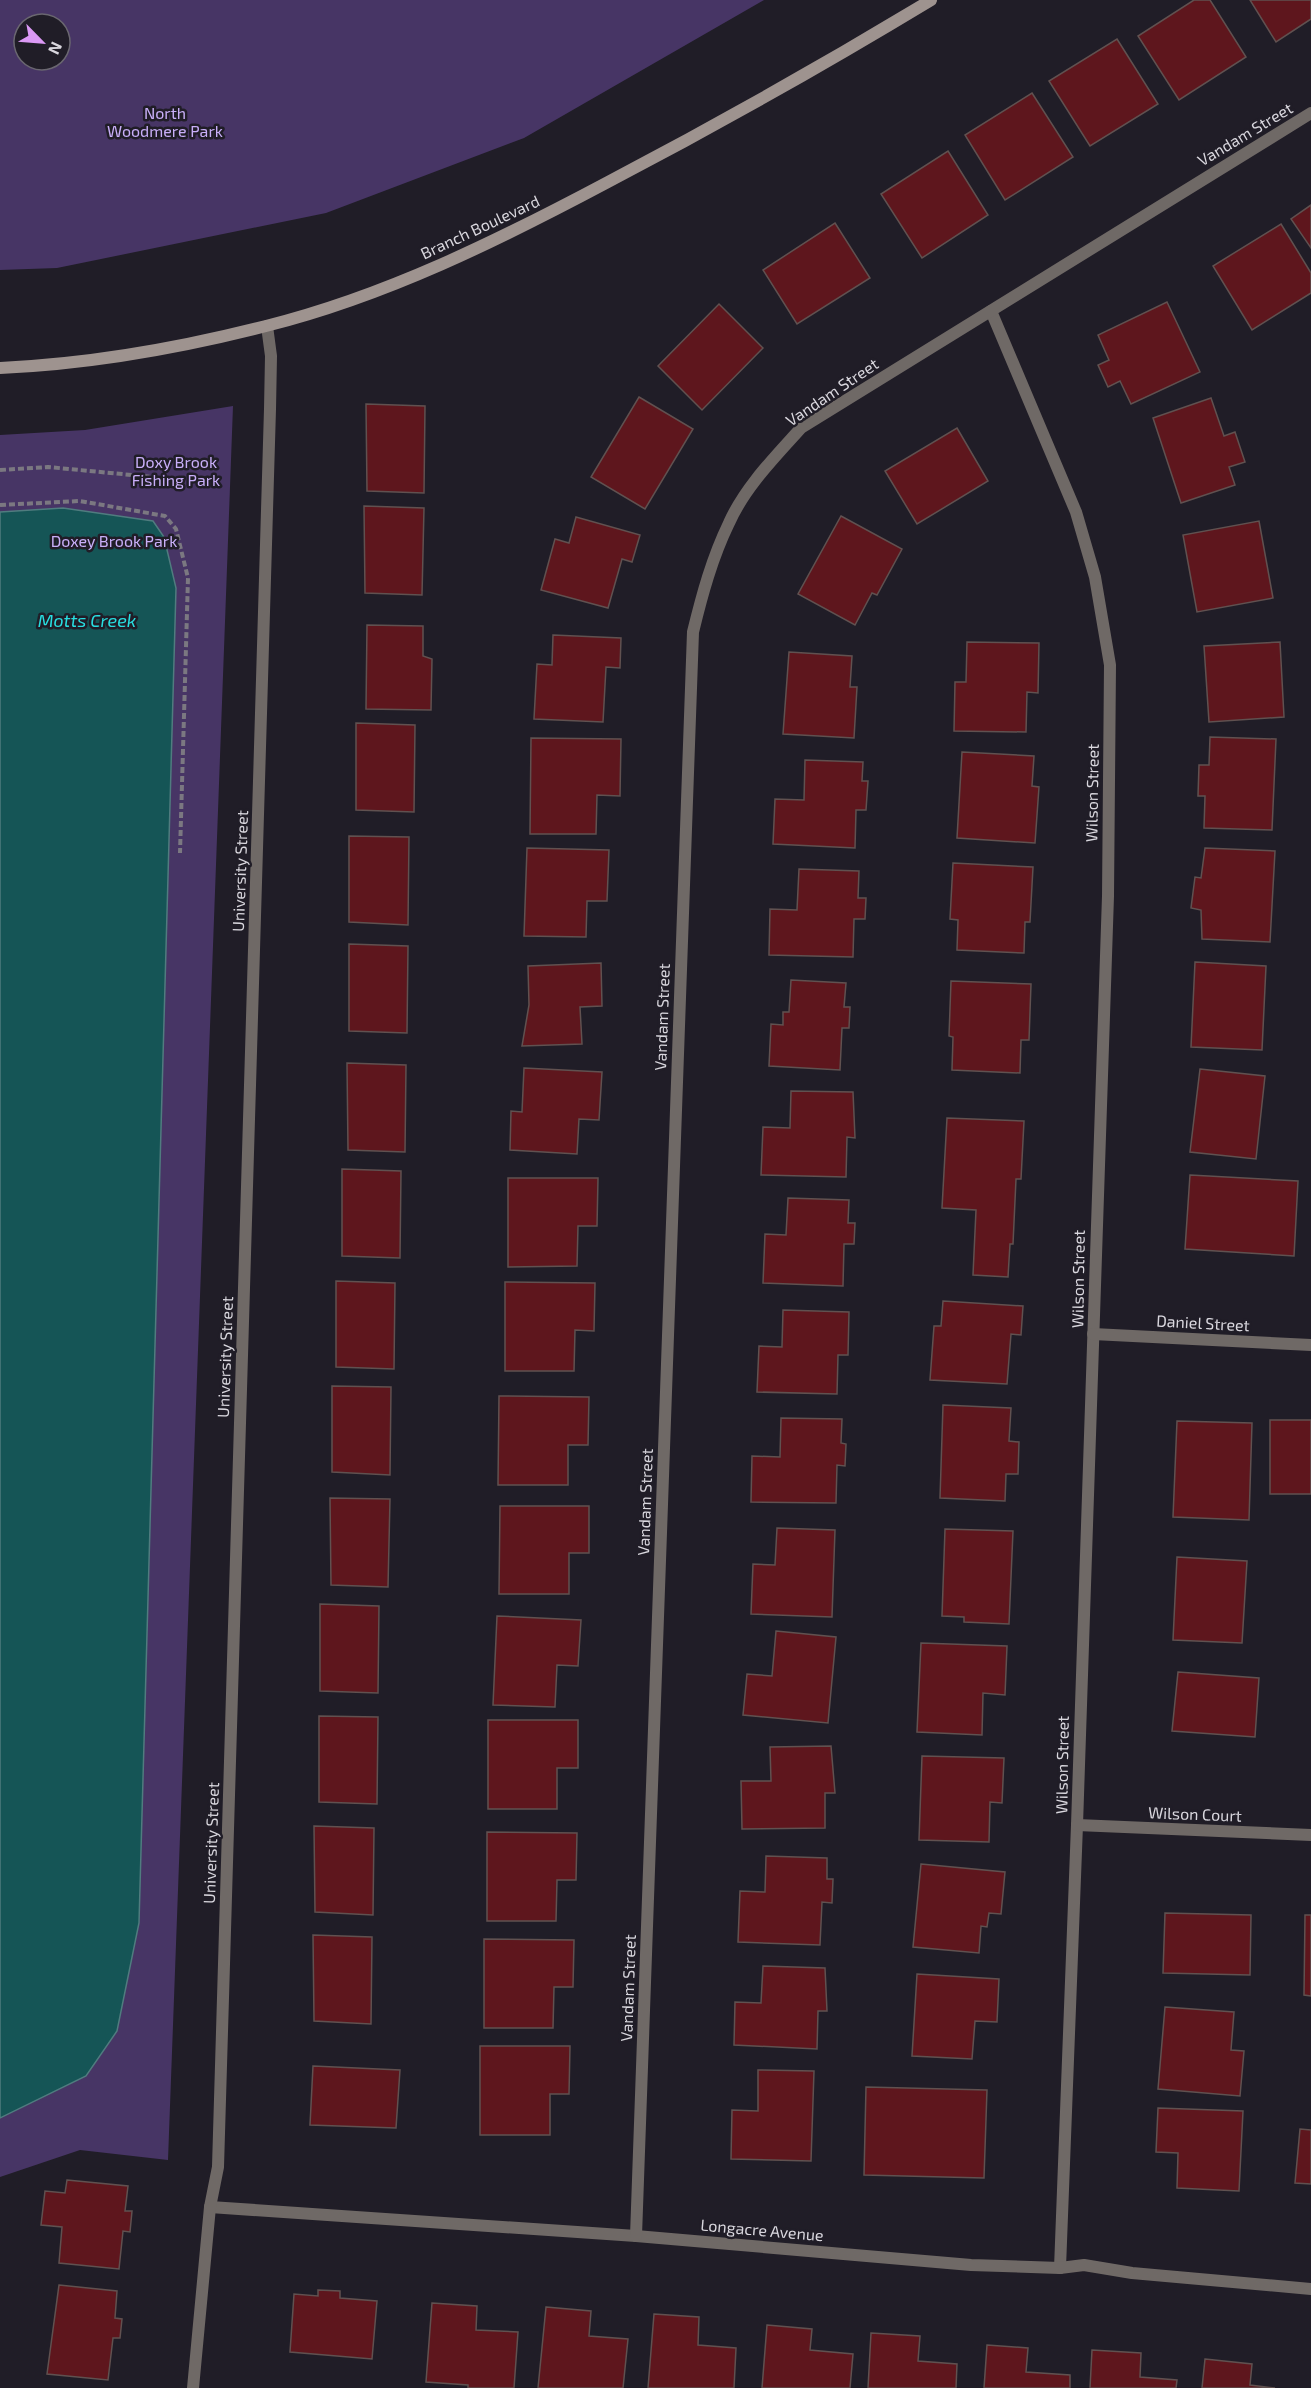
<svg xmlns="http://www.w3.org/2000/svg" width="1311" height="2388" font-family="'Exo 2',sans-serif">
<style>
.green{fill:#473565;fill-rule:evenodd}
.water{fill:#155556;stroke:#507c7f;stroke-width:1.5}
.building{fill:#5e161d;stroke:#605150;stroke-width:1.5}
.lines{fill:none;stroke-linecap:round;stroke-linejoin:round}
.path{stroke:#7b7881;stroke-width:4;stroke-dasharray:6 3;stroke-linecap:butt}
.street{stroke:#6f6966;stroke-width:12}
.secondary{stroke:#9e938f;stroke-width:12}
.labels{text-anchor:middle;stroke-width:5;stroke-linejoin:round;paint-order:stroke}
.park-label{font-size:16px;fill:#c9aff9;stroke:#201d27}
.street-label{font-size:16px;fill:#d9d7de;stroke:#201d27}
.water-label{font-size:18px;font-style:italic;fill:#28dee0;stroke:#201d27}
</style>
<rect width="100%" height="100%" fill="#201d27"/>
<!-- green -->
<g class="green">
<path d="M0 0H764L524 138 326 213 57 268 0 270ZM24 24H60V60H24Z"/>
<path d="M233 406 168 2160 80 2150 0 2177V435L85 430Z"/>
</g>
<!-- water -->
<path class="water" d="M63 508 153 521 164 537 176 588 139 1923 117 2031 86 2076 0 2118V512Z"/>
<!-- building -->
<g class="building">
<path d="M1194 0H1210L1246 57 1179 100 1138 36Z"/>
<path d="M1250 0H1311V19L1276 42Z"/>
<path d="M1117 39 1158 104 1090 146 1049 81Z"/>
<path d="M1032 93 1073 157 1005 200 965 135Z"/>
<path d="M948 151 988 215 922 258 881 194Z"/>
<path d="M1311 205V248L1291 219Z"/>
<path d="M835 223 870 278 797 324 763 270Z"/>
<path d="M1281 224 1311 273V293L1252 330 1213 266Z"/>
<path d="M1167 302 1200 372 1131 404 1120 381 1108 387 1098 365 1109 360 1098 335Z"/>
<path d="M719 304 763 348 702 410 658 366Z"/>
<path d="M639 397 693 429 645 509 591 477Z"/>
<path d="M1211 398 1224 436 1235 432 1245 462 1229 467 1235 485 1181 503 1153 418Z"/>
<path d="M366 404 425 406 424 493 367 491Z"/>
<path d="M957 428 988 481 917 524 885 471Z"/>
<path d="M364 506 424 508 422 595 365 593Z"/>
<path d="M841 516 902 549 877 595 872 593 855 625 798 594Z"/>
<path d="M576 517 640 535 632 562 622 559 608 608 541 590 555 539 569 543Z"/>
<path d="M1259 521 1273 598 1197 612 1183 535Z"/>
<path d="M367 625 423 626V656L432 659 431 710 366 709Z"/>
<path d="M553 635 621 638 620 668 606 667 603 722 534 719 537 664 552 665Z"/>
<path d="M967 642 1039 643 1038 693 1027 692 1026 732 954 731 955 682H966Z"/>
<path d="M1280 642 1284 717 1209 722 1204 646Z"/>
<path d="M789 652 852 656 850 687H857L854 738 783 734Z"/>
<path d="M356 723 415 725 414 812 356 810Z"/>
<path d="M1210 737 1276 739 1272 830 1204 828 1205 796H1198L1199 765H1209Z"/>
<path d="M531 738 621 739 620 796 597 795 596 834H530Z"/>
<path d="M962 752 1034 756 1032 786 1039 787 1035 843 957 838Z"/>
<path d="M805 760 863 762 862 781H868L866 810H856L855 848 773 844 775 799 804 800Z"/>
<path d="M349 836 409 837 408 925 349 922Z"/>
<path d="M527 848 609 850 607 901H587L586 937 524 936Z"/>
<path d="M1205 848 1275 851 1270 942 1202 939 1201 910 1191 908 1195 877 1201 878Z"/>
<path d="M953 863 1033 867 1030 922H1025L1024 953 957 950 958 920 950 919Z"/>
<path d="M799 869 859 871 858 898H866L865 919H854L853 957 769 955 770 909 797 910Z"/>
<path d="M349 944 408 946 407 1033 349 1031Z"/>
<path d="M1195 962 1266 966 1262 1050 1191 1047Z"/>
<path d="M601 963 602 1006 580 1007 582 1044 522 1046 529 1005 528 966Z"/>
<path d="M791 980 846 983 844 1007H850L849 1028H842L840 1070 769 1066 771 1024 783 1025V1012H789Z"/>
<path d="M951 981 1031 984 1029 1040H1021L1020 1073 952 1070 953 1037 949 1036Z"/>
<path d="M347 1063 406 1065 405 1152 348 1150Z"/>
<path d="M524 1068 602 1072 599 1120 579 1119 577 1154 510 1150 511 1111 522 1112Z"/>
<path d="M1200 1069 1265 1076 1256 1159 1190 1152Z"/>
<path d="M791 1091 853 1092 855 1138 847 1137 846 1177 761 1175 763 1127 790 1128Z"/>
<path d="M947 1118 1024 1121 1021 1179H1016L1013 1244H1010L1008 1277 973 1275 976 1210 942 1208Z"/>
<path d="M342 1169 401 1171 400 1258 342 1256Z"/>
<path d="M1190 1175 1298 1181 1294 1256 1185 1249Z"/>
<path d="M508 1178H598L597 1226H578L577 1266 508 1267Z"/>
<path d="M788 1198 849 1200 848 1223H855L854 1244H844L843 1286 763 1283 765 1234 786 1235Z"/>
<path d="M336 1281 395 1283 394 1369 336 1367Z"/>
<path d="M505 1282 595 1283 594 1331 575 1330 574 1371H505Z"/>
<path d="M943 1301 1023 1306 1021 1335 1011 1334 1007 1384 930 1380 934 1326H941Z"/>
<path d="M783 1310 849 1312 848 1355H838L837 1394 757 1392 759 1346 782 1347Z"/>
<path d="M332 1386 391 1387 390 1475 332 1472Z"/>
<path d="M499 1396 589 1397 588 1445H568V1485H498Z"/>
<path d="M943 1405 1011 1408 1009 1441 1019 1442 1018 1474H1006L1005 1501 940 1498Z"/>
<path d="M781 1418 842 1419 841 1443 846 1444 845 1466 837 1465 836 1503 751 1502 752 1456 780 1457Z"/>
<rect x="1270" y="1420" width="41" height="74"/>
<path d="M1177 1421 1252 1423 1249 1520 1173 1517Z"/>
<path d="M330 1498 390 1499 388 1587 331 1585Z"/>
<path d="M500 1506H589V1553H569V1594H499Z"/>
<path d="M777 1528 835 1530 832 1617 751 1614 753 1564 775 1565Z"/>
<path d="M945 1529 1013 1531 1009 1624 964 1622V1617L942 1616Z"/>
<path d="M1177 1557 1247 1561 1242 1643 1173 1640Z"/>
<path d="M320 1604 379 1606 378 1693 320 1691Z"/>
<path d="M497 1616 581 1620 578 1666 557 1665 555 1707 493 1705Z"/>
<path d="M776 1631 836 1637 828 1723 743 1715 747 1674 772 1676Z"/>
<path d="M921 1643 1007 1646 1005 1695 983 1693 982 1735 917 1732Z"/>
<path d="M1178 1672 1259 1678 1255 1737 1172 1731Z"/>
<path d="M319 1716 378 1717 377 1804 319 1802Z"/>
<path d="M488 1720H578V1768H557V1809H488Z"/>
<path d="M831 1746 835 1793H825V1828L742 1829 741 1781H771L770 1747Z"/>
<path d="M922 1756 1004 1758 1002 1803 990 1802 989 1842 919 1840Z"/>
<path d="M314 1826 374 1828 373 1915 315 1912Z"/>
<path d="M487 1832 577 1833 576 1880H557L556 1921H487Z"/>
<path d="M766 1856 827 1858V1879H833L832 1903 822 1902 820 1945 738 1942 740 1891 765 1892Z"/>
<path d="M921 1864 1005 1872 1001 1914 989 1913 987 1927 981 1926 979 1953 913 1947Z"/>
<path d="M1165 1913 1251 1915 1250 1975 1163 1973Z"/>
<path d="M1305 1915H1311V1996L1304 1995Z"/>
<path d="M313 1935 372 1937 371 2024 314 2021Z"/>
<path d="M484 1939 574 1940 573 1987H554L553 2028H484Z"/>
<path d="M763 1966 825 1968 827 2011H818L817 2049 734 2045 735 2002 761 2003Z"/>
<path d="M917 1974 999 1979 997 2022 975 2021 972 2059 912 2056Z"/>
<path d="M1165 2007 1234 2012 1231 2050 1244 2051 1240 2096 1158 2089Z"/>
<path d="M480 2046H570L569 2094H550V2135H480Z"/>
<path d="M313 2066 400 2070 396 2128 310 2125Z"/>
<path d="M758 2070 814 2071 811 2161 731 2159 732 2110 758 2111Z"/>
<path d="M866 2087 987 2090 984 2178 864 2175Z"/>
<path d="M1158 2108 1243 2111 1239 2191 1177 2188 1178 2153 1156 2152Z"/>
<path d="M1300 2129 1311 2130V2184L1295 2183Z"/>
<path d="M67 2180 128 2186 125 2211H132L130 2232 123 2231 119 2269 59 2263 62 2227 41 2225 45 2191 65 2193Z"/>
<path d="M59 2285 117 2291 115 2318 122 2319 120 2338H113L108 2380 47 2374Z"/>
<path d="M318 2290 340 2291V2298L377 2301 372 2359 290 2352 294 2294 318 2296Z"/>
<path d="M432 2303 477 2306 476 2330 518 2332 514 2388H468V2385L426 2382Z"/>
<path d="M546 2307 591 2311 589 2336 628 2339 623 2388H538Z"/>
<path d="M654 2314 699 2317 698 2345 736 2348 734 2388H648Z"/>
<path d="M767 2325 812 2329 810 2350 853 2354 850 2388H762Z"/>
<path d="M871 2333 920 2336 918 2361 957 2364 956 2388H868Z"/>
<path d="M987 2345 1028 2348 1026 2372 1070 2375V2388H984Z"/>
<path d="M1092 2350 1141 2353 1140 2377 1177 2380 1176 2388H1090Z"/>
<path d="M1205 2359 1252 2364 1250 2385 1275 2388H1202Z"/>
</g>
<g class="lines">
<!-- path -->
<g class="path">
<path d="M0 470 48 467 153 477"/>
<path d="M0 505 80 501 165 516 176 529 188 578 180 853"/>
</g>
<!-- street -->
<g class="street">
<path d="M991 311 1076 512 1095 577 1110 665 1108 896 1077 1825 1060 2268"/>
<path d="M1093 1334 1311 1345"/>
<path d="M1077 1825 1311 1835"/>
<path d="M210 2207 636 2236 971 2265 1060 2268 1084 2265 1132 2273 1311 2289"/>
<path d="M636 2236 693 632C702 595 712 558 729 523 745 487 775 457 801 428L1311 113"/>
<path d="M193 2388 210 2207 218 2167 270 409 271 356 267 326"/>
</g>
<!-- secondary -->
<path class="secondary" d="M0 368C89 364 180 348 266 326 386 296 499 240 608 182 717 125 825 64 931 0"/>
</g>
<g class="labels">
<!-- park labels -->
<g class="park-label">
<text x="165" y="119">North<tspan x="165" dy="18">Woodmere Park</tspan></text>
<text x="176" y="468">Doxy Brook<tspan x="176" dy="18">Fishing Park</tspan></text>
<text x="114" y="547">Doxey Brook Park</text>
</g>
<!-- street labels -->
<g class="street-label">
<text transform="translate(1245 134) rotate(-31)" y="6">Vandam Street</text>
<text transform="translate(480 227) rotate(-25)" y="6">Branch Boulevard</text>
<text transform="translate(832 392) rotate(-34)" y="6">Vandam Street</text>
<text transform="translate(1092 793) rotate(-89)" y="6">Wilson Street</text>
<text transform="translate(240 871) rotate(-88)" y="6">University Street</text>
<text transform="translate(662 1017) rotate(-88)" y="6">Vandam Street</text>
<text transform="translate(1078 1279) rotate(-89)" y="6">Wilson Street</text>
<text transform="translate(1203 1323) rotate(3)" y="6">Daniel Street</text>
<text transform="translate(225 1357) rotate(-88)" y="6">University Street</text>
<text transform="translate(645 1502) rotate(-88)" y="6">Vandam Street</text>
<text transform="translate(1062 1765) rotate(-89)" y="6">Wilson Street</text>
<text transform="translate(1195 1814) rotate(2)" y="6">Wilson Court</text>
<text transform="translate(211 1843) rotate(-88)" y="6">University Street</text>
<text transform="translate(628 1988) rotate(-88)" y="6">Vandam Street</text>
<text transform="translate(762 2230) rotate(5)" y="6">Longacre Avenue</text>
</g>
<!-- water labels -->
<g class="water-label">
<text x="87" y="627">Motts Creek</text>
</g>
</g>
<!-- north arrow -->
<g transform="translate(42 42) rotate(115)"><circle r="28" fill="#201d27" stroke="#6a6770" stroke-width="1.5"/>
<path d="M0-4.5L10 22L0 15L-10 22Z" fill="#db99f5"/>
<text y="-9" font-size="16" font-weight="bold" text-anchor="middle" fill="#d9d7de">N</text>
</g>
</svg>
